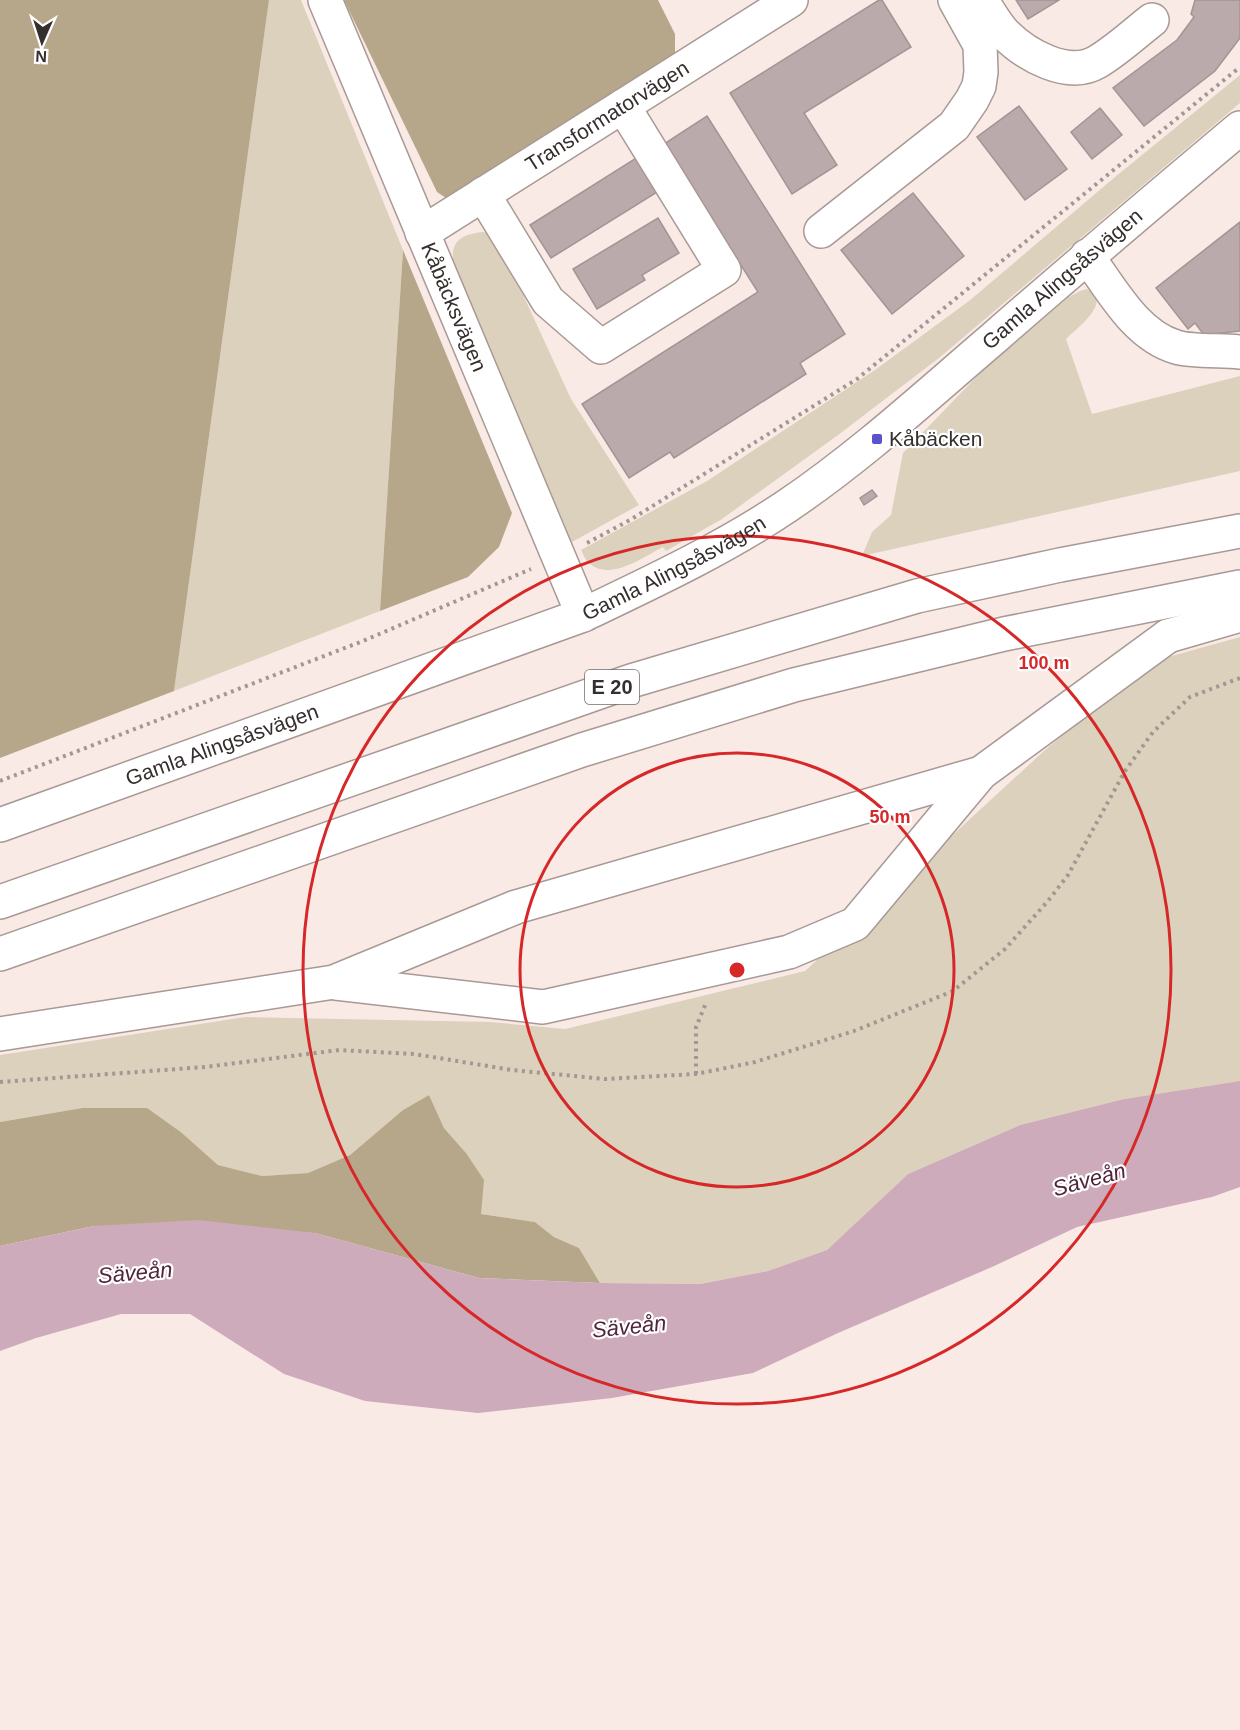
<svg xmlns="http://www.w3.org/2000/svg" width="1240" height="1730" font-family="Arial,sans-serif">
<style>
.green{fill:#dcd1bc}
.forest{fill:#b7a78a}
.water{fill:#cdabba}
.building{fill:#baaaab;stroke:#a39495;stroke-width:1.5}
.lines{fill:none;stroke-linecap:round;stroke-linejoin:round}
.minor-casing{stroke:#a89995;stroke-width:36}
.highway-casing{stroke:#a89995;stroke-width:36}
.path{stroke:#a39793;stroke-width:4;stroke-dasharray:3 4.5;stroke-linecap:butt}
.minor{stroke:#fff;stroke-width:33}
.highway{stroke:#fff;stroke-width:33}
.ring{fill:none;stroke:#d62828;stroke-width:3}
.poi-dot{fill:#5a53cb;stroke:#fff;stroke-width:2}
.labels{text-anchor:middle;stroke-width:4.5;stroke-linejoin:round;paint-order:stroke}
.shield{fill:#fff;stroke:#716d6b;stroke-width:1.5}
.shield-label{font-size:20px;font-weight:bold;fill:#342e2c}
.street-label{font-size:21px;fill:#342e2c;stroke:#fff}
.poi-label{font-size:21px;fill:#342e2c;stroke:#fff;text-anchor:start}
.water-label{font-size:22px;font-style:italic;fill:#51243b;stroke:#fff}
.centre{fill:#d62828;stroke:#fff;stroke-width:3}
.ring-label{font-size:18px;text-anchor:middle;font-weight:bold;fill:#d62828;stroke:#fff;stroke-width:4.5;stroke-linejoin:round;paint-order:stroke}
</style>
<rect width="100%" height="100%" fill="#faeae5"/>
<!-- green -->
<g class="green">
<path d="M269 0H301L403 250 380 611 174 691Z"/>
<path d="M1240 75V103L939 358 838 435 722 519 666 551 663 547C643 557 609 583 588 562 585 560 583 553 581 550L707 481 875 370 969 301 1115 177Z"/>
<path d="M484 232 497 238 571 399 639 505 572 542 454 267C449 242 460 234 484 232Z"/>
<path d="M1087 289C1114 301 1077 328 1066 339L1092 414 1240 376V471L862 556 872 532 891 515 903 453 983 370 1069 297 1080 291Z"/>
<path d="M1240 637V1081L1124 1099 1020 1125 908 1174 827 1250 768 1271 700 1284 600 1283 579 1248 554 1237 535 1222 481 1214 466 1153 444 1128 429 1095 403 1110 350 1155 308 1173 262 1176 218 1165 182 1133 82 1108 0 1122V1055L245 1017 490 1022 565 1029 805 971 1045 750 1150 662Z"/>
</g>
<!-- forest -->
<g class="forest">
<path d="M0 0H269L174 691 0 758Z"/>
<path d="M344 0H658L675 34V53L449 200 437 192Z"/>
<path d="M403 250 512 513 499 547 468 577 380 611Z"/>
<path d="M429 1095 444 1128 466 1153 484 1180 481 1214 535 1222 554 1237 579 1248 600 1283 479 1278 315 1233 94 1226 0 1246V1122L82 1108H147L182 1133 218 1165 262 1176 308 1173 350 1155 403 1110Z"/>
</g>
<!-- water -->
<path class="water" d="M1240 1081V1187L1212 1197 1077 1227 992 1267 838 1333 753 1373 612 1398 478 1413 365 1401 284 1374 190 1314H121L36 1338 0 1351V1246L94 1226 198 1220 315 1233 479 1278 600 1283 700 1284 768 1271 827 1250 908 1174 1020 1125 1124 1099Z"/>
<!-- building -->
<g class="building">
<path d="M879 0H882L911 47 804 113 837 165 792 194 730 93Z"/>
<path d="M1016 0H1059L1028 19Z"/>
<path d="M1195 0H1240V38L1215 71 1144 126 1113 88 1177 40 1194 17 1191 14Z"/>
<path d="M1019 106 1067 169 1025 200 977 137Z"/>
<path d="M1100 108 1122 135 1092 159 1071 132Z"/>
<path d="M707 116 845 334 800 363 806 374 674 458 670 452 629 478 582 404 758 292 664 144Z"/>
<path d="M641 155 662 189 551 258 530 225Z"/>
<path d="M913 193 964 256 892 314 841 250Z"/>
<path d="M658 218 679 253 642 275 645 280 597 309 573 269Z"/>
<path d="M1240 222V331L1204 335 1195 323 1188 329 1156 288Z"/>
<path d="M872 490 877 496 864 505 860 498Z"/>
</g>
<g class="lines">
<!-- minor casing -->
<g class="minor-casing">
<g id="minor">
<path id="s1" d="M325 0 583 615"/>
<path d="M981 0C989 11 996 25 1005 34 1026 55 1068 79 1097 62 1116 51 1134 34 1152 20"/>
<path d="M483 194 548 301 601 347 724 270 623 106"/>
<path d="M821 231 954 126 972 100 979 86 981 72 980 45 955 0"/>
<path id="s2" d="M422 233 791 0"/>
<path d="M1087 256C1111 288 1135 335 1176 347 1192 352 1222 350 1240 352"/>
<path id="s3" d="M0 825 583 615C652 582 723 549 787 506 861 456 927 395 995 337 1076 266 1158 197 1240 128"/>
<path d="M336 983 543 1007 789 952 855 924 981 773 1168 636"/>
<path d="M0 1034 334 982 516 907 981 773"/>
</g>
</g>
<!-- highway casing -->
<g class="highway-casing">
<g id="highway">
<path d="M1168 636 1240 615"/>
<path d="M0 902 631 681 917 596 1060 565 1240 531"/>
<path d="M0 954 582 750 794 685 1004 634 1240 587"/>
</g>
</g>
<!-- path -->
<g class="path">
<path d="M587 543 630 520 857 379 1240 67"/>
<path d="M0 781 363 641 531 569"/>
<path d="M696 1074V1027L706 1003"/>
<path d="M0 1082 205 1067 339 1050 414 1054 512 1070 605 1079 696 1074 755 1062 854 1031 953 991 1005 949 1048 901 1068 875 1125 771 1153 732 1190 697 1240 678"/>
</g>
<!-- minor -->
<use href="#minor" class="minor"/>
<!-- highway -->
<use href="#highway" class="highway"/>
</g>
<!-- distance rings -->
<g class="ring">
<circle cx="737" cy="970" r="217"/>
<circle cx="737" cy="970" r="434"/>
</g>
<!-- markers -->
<rect class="poi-dot" x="871" y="433" width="12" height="12" rx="3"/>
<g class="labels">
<!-- shield labels -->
<rect class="shield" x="585" y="670" width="54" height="34" rx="4.5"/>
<g class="shield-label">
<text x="612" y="694">E 20</text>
</g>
<!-- street labels -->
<g class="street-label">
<text dy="7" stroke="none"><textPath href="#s2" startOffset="219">Transformatorvägen</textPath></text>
<text dy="7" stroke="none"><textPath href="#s3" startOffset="1208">Gamla Alingsåsvägen</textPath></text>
<text dy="7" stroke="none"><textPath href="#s1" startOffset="333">Kåbäcksvägen</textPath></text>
<text dy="7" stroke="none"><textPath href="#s3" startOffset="722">Gamla Alingsåsvägen</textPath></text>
<text dy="7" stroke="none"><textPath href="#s3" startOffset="236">Gamla Alingsåsvägen</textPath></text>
</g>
<!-- poi labels -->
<g class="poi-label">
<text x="889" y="446">Kåbäcken</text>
</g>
<!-- water labels -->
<g class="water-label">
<text transform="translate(1089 1179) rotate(-15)" y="8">Säveån</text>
<text transform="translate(135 1272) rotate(-5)" y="8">Säveån</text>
<text transform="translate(629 1326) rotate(-6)" y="8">Säveån</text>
</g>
</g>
<circle cx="737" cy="970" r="9" class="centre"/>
<g class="ring-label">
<text x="1044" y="669">100 m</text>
<text x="890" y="823">50 m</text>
</g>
<!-- north arrow -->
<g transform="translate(42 42) rotate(183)" stroke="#ffffff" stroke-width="4.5" paint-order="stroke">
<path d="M0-4.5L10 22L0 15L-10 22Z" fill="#342e2c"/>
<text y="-9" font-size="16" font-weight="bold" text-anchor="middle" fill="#342e2c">N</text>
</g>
</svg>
